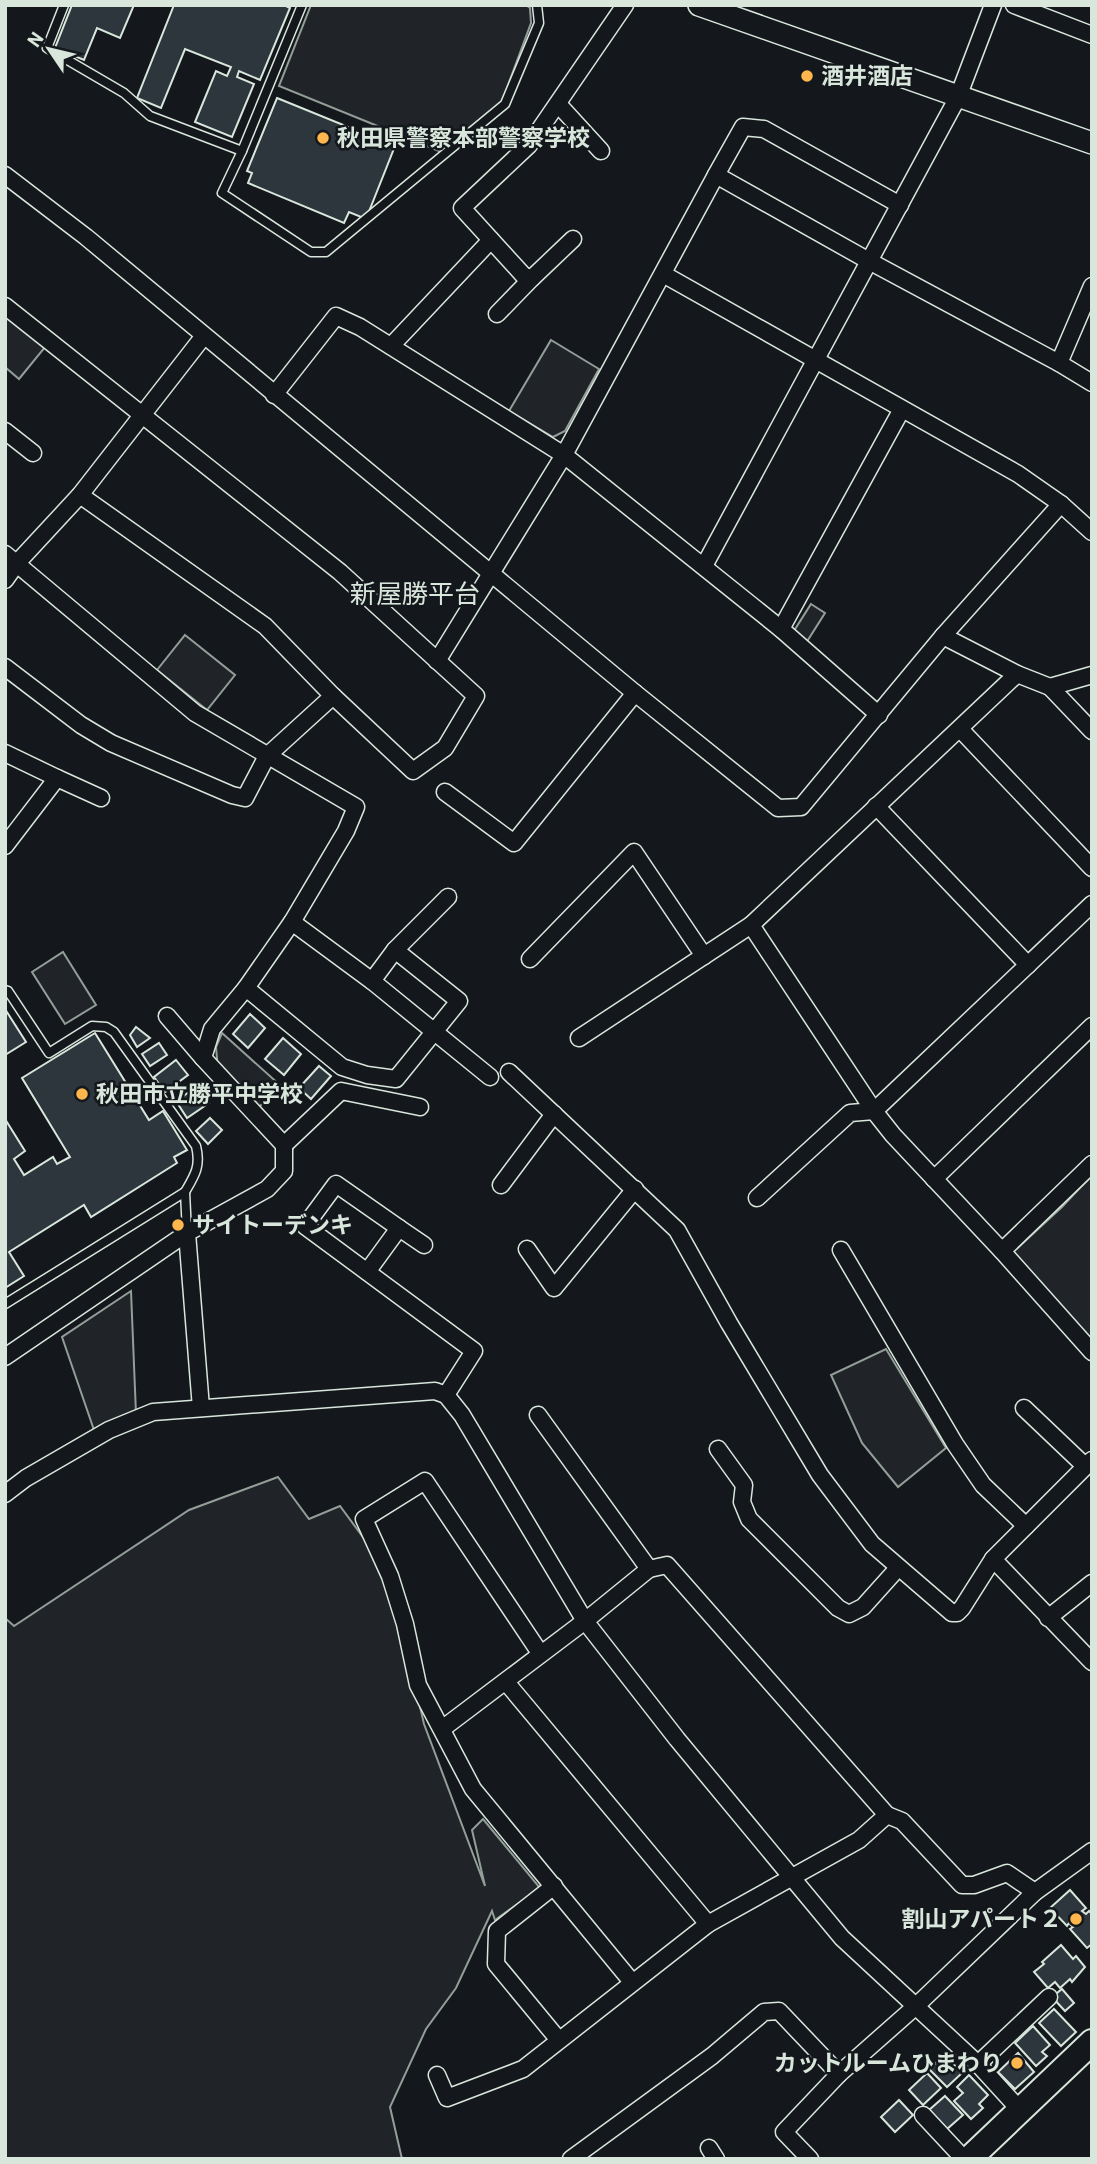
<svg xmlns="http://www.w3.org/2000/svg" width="1097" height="2164" font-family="Barlow,'Noto Sans JP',sans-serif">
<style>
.green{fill:#202428;stroke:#939e99;stroke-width:2}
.building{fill:#2c363c;stroke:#d8e6dc;stroke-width:2}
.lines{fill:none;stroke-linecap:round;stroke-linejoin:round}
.lane-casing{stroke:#d8e6dc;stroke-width:11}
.street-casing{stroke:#d8e6dc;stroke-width:19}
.secondary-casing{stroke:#d8e6dc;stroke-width:24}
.primary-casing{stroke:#d8e6dc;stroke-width:28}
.lane{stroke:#14181c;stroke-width:8}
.street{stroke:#14181c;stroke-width:16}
.secondary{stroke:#14181c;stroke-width:21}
.primary{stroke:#14181c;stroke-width:24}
.poi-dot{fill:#ffb74d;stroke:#14181c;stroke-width:2.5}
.labels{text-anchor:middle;stroke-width:5;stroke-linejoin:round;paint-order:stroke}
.poi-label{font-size:23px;font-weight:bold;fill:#d8e6dc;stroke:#14181c;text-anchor:start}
.quarter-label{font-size:26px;fill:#d8e6dc;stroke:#14181c}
</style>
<rect width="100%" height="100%" fill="#14181c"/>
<!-- green -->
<g class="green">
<path d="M311 5H526L530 8 531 23 501 104 444 153 279 86Z"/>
<path d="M5 313 46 346 19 379 5 367Z"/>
<path d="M551 340 599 369 565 431 553 437 509 411Z"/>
<path d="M811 604 825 613 806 643 792 634Z"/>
<path d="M185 635 235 675 207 710 157 670Z"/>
<path d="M63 952 96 1005 65 1024 32 972Z"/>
<path d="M222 1033 281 1086 258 1108 218 1070 216 1047Z"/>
<path d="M1092 1175V1344L1012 1253 1062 1207Z"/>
<path d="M131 1291 136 1414 94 1430 62 1337Z"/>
<path d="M886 1349 946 1448 898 1487 862 1443 831 1375Z"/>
<path d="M278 1477 309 1519 340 1506 371 1548 399 1616 424 1724 485 1886 472 1830 483 1819 540 1888 495 1920 492 1911 456 1988 426 2029 390 2107 402 2159H5V1618L14 1626 189 1510Z"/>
</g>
<!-- building -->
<g class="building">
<path d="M72 5H134L120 38 97 28 84 60 55 48Z"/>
<path d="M174 5H284L290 8 260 80 239 71 237 77 254 84 232 137 195 122 216 71 227 76 231 67 185 49 161 108 137 98Z"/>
<path d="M277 98 395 146 366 219 349 212 344 223 248 183 252 173 247 171Z"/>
<path d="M5 1009 26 1042 5 1055Z"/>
<path d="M250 1014 265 1028 248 1048 233 1034Z"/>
<path d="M136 1027 150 1038 137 1047 130 1035Z"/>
<path d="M95 1033 149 1120 163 1111 187 1150 174 1157 177 1163 91 1217 84 1205 9 1252 24 1276 5 1288V1119L25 1151 14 1159 24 1175 53 1157 57 1164 70 1157 22 1078Z"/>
<path d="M283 1038 301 1054 284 1075 265 1059Z"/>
<path d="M159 1043 167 1055 150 1066 142 1054Z"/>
<path d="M176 1060 188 1075 165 1092 154 1077Z"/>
<path d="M319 1066 331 1076 311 1099 299 1088Z"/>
<path d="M198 1086 209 1103 187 1118 176 1101Z"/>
<path d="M210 1118 222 1130 208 1144 196 1131Z"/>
<path d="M1070 1890 1086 1908 1082 1911 1086 1914 1089 1911 1092 1914V1944L1087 1948 1070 1929 1073 1927 1069 1923 1067 1926 1050 1908Z"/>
<path d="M1061 1945 1073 1959 1076 1956 1085 1967 1072 1982 1070 1979 1060 1988 1055 1982 1048 1988 1034 1972 1044 1964 1042 1962Z"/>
<path d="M1062 1989 1074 2003 1065 2011 1052 1997Z"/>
<path d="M1054 2009 1076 2032 1061 2046 1039 2023Z"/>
<path d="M1033 2026 1050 2045 1042 2052 1047 2056 1036 2066 1015 2043Z"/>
<path d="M1018 2053 1034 2072 1015 2089 998 2072Z"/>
<path d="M945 2055 962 2073 947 2087 929 2069Z"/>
<path d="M927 2073 941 2088 923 2105 909 2090Z"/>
<path d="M969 2075 988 2095 979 2104 983 2108 971 2119 954 2101 963 2093 957 2087Z"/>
<path d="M945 2096 963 2115 947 2129 929 2110Z"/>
<path d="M899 2100 913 2115 895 2132 881 2117Z"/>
</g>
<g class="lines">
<!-- lane casing -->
<g class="lane-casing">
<g id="lane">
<path d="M64 5 47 48 124 93 150 116 242 151 302 5"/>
<path d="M242 151 222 193 311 252H326L505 104 539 23 537 5"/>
<path d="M5 990 8 991 49 1053 92 1026 106 1027 114 1032 196 1146C201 1166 195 1175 185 1192"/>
<path d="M5 1304 185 1192 187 1233"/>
</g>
</g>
<!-- street casing -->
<g class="street-casing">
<g id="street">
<path d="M1014 5 1092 35"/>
<path d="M558 104 601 151"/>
<path d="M5 175 86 237 635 693 778 808 801 807 943 636 1061 504"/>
<path d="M716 175 743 127 764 129 900 205"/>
<path d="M573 239 532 278 524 276 462 208 529 145 625 5"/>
<path d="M663 274 1018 474 1061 504 1092 532"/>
<path d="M5 306 340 572 476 696 445 748 413 771 333 696"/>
<path d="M497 314 532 278"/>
<path d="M391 346 491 240"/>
<path d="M1059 363 1092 383"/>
<path d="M274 395 336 316 360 327 564 455 781 629 879 715"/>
<path d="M5 431 33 453"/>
<path d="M5 554 195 713 356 807 346 831 292 922 246 988 212 1029 203 1058 284 1145V1171L267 1189 187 1233 201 1408"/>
<path d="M704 566 958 97 993 5"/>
<path d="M5 580 17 563 80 495 203 337"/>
<path d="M781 629 902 409"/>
<path d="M943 636 1017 674 1050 687 1092 675"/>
<path d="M437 661 564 455 716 175 869 261 1059 363 1092 286"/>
<path d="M5 667 81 725 111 743 232 795 245 798 267 756 333 696 265 626 80 495"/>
<path d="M1017 674 751 925 874 1111 893 1135 1002 1251 1092 1352"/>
<path d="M1050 687 1092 731"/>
<path d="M960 729 1092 868"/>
<path d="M5 753 57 778 5 846"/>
<path d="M57 778 101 798"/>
<path d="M445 792 514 843 635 693"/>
<path d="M876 806 1028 965"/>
<path d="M395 950 448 897"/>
<path d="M530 959 634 852 704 956"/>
<path d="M372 981 490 1077"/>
<path d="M246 988 342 1067 367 1075 396 1079 459 1001 395 950 372 981 292 922"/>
<path d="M167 1016 203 1058"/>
<path d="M579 1038 751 925"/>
<path d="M509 1072 677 1230 729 1323 820 1475 872 1544 952 1613H957L962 1608 993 1559"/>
<path d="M284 1145 341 1091 420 1107"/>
<path d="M934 1179 1092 1026"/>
<path d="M501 1185 554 1114"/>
<path d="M757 1198 850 1113 874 1111 1092 904"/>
<path d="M399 1228 424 1245"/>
<path d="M527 1249 554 1288 635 1189"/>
<path d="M841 1250 955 1444 983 1485 1026 1526"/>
<path d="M1002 1251 1092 1164"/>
<path d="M367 1272 399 1228 336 1184 305 1226 474 1351 446 1395"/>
<path d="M5 1357 187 1233"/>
<path d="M1024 1408 1085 1466"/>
<path d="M718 1449 744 1485 742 1502 749 1519 838 1608 849 1614 863 1607 898 1568"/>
<path d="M1092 1460 993 1559 1092 1662"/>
<path d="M5 1494 26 1478 109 1430 153 1412 435 1391 446 1395 462 1415 585 1621 677 1739 842 1938 978 2064 1020 2110"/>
<path d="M1048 1618 1092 1583"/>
<path d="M540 1653 425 1481 364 1519 390 1576 405 1624 418 1685 473 1789 632 1982"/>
<path d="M506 1682 708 1924"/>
<path d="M442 1729 585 1621 649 1569 538 1415"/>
<path d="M887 1815 902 1821 962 1885H974L1007 1873 1035 1892"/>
<path d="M554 1886 497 1931 496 1964 558 2039"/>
<path d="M978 2064 1049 1997"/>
<path d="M437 2075 447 2098 523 2069 708 1924 859 1840 887 1815 667 1565 649 1569"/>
<path d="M923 2115 964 2159"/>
<path d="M709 2148 716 2159"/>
<path d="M571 2159 712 2056 764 2012 779 2011 839 2074"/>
<path d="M810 2159 784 2132 839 2074 916 2006 1035 1892 1092 1851"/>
</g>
</g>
<!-- secondary casing -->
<g class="secondary-casing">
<path id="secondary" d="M699 5 1092 143"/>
</g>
<!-- primary casing -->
<g class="primary-casing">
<path id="primary" d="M969 2159 1092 2042"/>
</g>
<!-- lane -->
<use href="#lane" class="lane"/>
<!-- street -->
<use href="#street" class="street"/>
<!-- secondary -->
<use href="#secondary" class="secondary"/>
<!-- primary -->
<use href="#primary" class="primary"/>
</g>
<!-- markers -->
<g class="poi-dot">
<circle cx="807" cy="76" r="7"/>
<circle cx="323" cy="138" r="7"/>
<circle cx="82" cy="1094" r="7"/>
<circle cx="178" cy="1225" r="7"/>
<circle cx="1076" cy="1919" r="7"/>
<circle cx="1017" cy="2063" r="7"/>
</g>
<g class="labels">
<!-- poi labels -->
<g class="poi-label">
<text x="821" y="84">酒井酒店</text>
<text x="337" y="146">秋田県警察本部警察学校</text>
<text x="96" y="1102">秋田市立勝平中学校</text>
<text x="192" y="1233">サイトーデンキ</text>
<text x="1062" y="1927" text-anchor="end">割山アパート２</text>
<text x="1003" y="2071" text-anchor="end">カットルームひまわり</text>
</g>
<!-- quarter labels -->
<g class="quarter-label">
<text x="415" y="603">新屋勝平台</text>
</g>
</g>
<!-- border -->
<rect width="1097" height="2164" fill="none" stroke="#d8e6dc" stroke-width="14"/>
<!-- north arrow -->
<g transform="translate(49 49) rotate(305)" stroke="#14181c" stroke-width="5" paint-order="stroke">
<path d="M0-5L12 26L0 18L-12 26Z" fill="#d8e6dc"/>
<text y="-10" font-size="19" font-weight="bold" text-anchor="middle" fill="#d8e6dc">N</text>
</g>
</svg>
